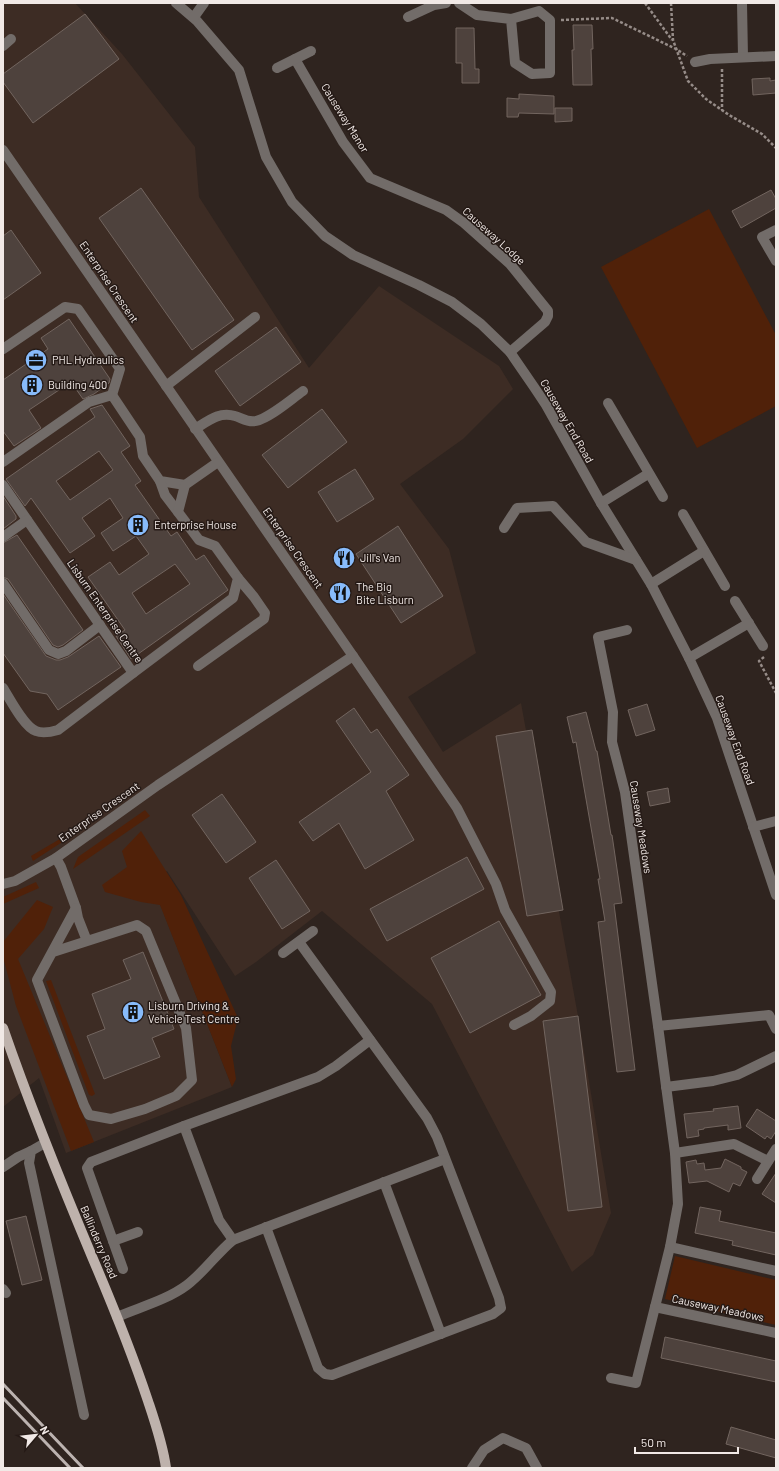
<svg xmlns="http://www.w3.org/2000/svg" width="779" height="1471" font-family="Barlow,sans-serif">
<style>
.built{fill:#3d2c24}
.green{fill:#502109}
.building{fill:#4e423d;stroke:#72655f;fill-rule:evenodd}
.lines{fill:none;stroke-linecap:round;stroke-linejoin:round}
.path{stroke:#968c88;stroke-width:2.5;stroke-dasharray:3 2;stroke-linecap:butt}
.minor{stroke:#726c69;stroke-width:10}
.major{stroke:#beb2ac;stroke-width:10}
.rail{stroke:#bcb3b0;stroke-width:3}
.labels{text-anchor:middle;stroke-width:3;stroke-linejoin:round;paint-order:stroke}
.street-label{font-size:11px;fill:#f1e9e6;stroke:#251a16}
.poi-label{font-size:11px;fill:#f1e9e6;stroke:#251a16;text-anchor:start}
</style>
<rect width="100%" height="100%" fill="#2f241f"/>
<!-- built -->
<path class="built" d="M3 3H75L122 54 195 147 199 197 309 368 379 286 499 366 513 389 463 439 400 484 449 549 476 653 408 697 443 752 521 703 578 1016 611 1213 593 1255 572 1272 432 1004 322 911 256 962 235 976 167 871 151 881 232 1087 66 1153 39 1078 3 1107Z"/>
<!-- green -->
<g class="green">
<path d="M709 209 776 335V406L697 448 601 267Z"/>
<path d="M145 810 150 816 73 869 78 857Z"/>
<path d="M141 831 181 895 238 1018 231 1046 236 1079 232 1087 160 905 141 902 105 892 102 885 127 867 122 851Z"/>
<path d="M70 833V837L33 861 31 856Z"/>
<path d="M36 882 39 888 3 904V897Z"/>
<path d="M37 900 53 907 44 929 18 959 94 1142 71 1151 16 1006 3 957V942Z"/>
<path d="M51 980 95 1094 92 1096 89 1095 46 981Z"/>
<path d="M675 1256 776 1280V1325L665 1299Z"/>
</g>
<!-- building -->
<g class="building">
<path d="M85 14 119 59 33 123 3 82V74Z"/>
<path d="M573 25H592L593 49H591L592 85H573L572 50H574Z"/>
<path d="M456 28H474L475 69H479V83H462V63H456Z"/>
<path d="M770 78V81L776 80V93L753 95 752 79Z"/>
<path d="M519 94 554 96V114L519 113 518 117H507V98L519 99Z"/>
<path d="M555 108H572V121L555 122Z"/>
<path d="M141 188 234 320 192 350 99 218Z"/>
<path d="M771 190 776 199V208L741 228 732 211Z"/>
<path d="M11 230 41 273 3 300V236Z"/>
<path d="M69 319 110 379 109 383 94 394 83 399 71 382 29 410 41 428 14 446 3 431V380L48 349 41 338Z"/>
<path d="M276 327 301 362 240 406 215 371Z"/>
<path d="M102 405 130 446 121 452 141 481 135 485 171 536 177 532 196 560 204 555 228 590 131 659 116 636 125 630 88 577 110 562 119 575 149 554 136 536 113 551 101 533 123 518 110 498 82 518 95 536 70 553 31 498 25 506 6 479 95 417 90 409ZM99 451 113 470 70 500 56 481ZM175 564 190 584 146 614 132 593Z"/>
<path d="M322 409 347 442 288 488 262 455Z"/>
<path d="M355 469 374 499 337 522 318 492Z"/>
<path d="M3 496 16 516V519L3 529Z"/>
<path d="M398 526 443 596 401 623 356 554Z"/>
<path d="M17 535 83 630 63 645 58 647 53 645 8 579 3 577V543Z"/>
<path d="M3 594 46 656 56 660H60L68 657 99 636 121 667 58 710 47 694 30 691 3 653Z"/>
<path d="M647 704 655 730 636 736 628 710Z"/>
<path d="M354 708 371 733 377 729 409 775 386 791 414 840 365 869 339 823 313 841 299 822 371 772 336 721Z"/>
<path d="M586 712 596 751H597L611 835H612L622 903 614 904 635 1070 617 1072 598 922 605 921 598 879H600L576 742 573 743 567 717Z"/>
<path d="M532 730 563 910 527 916 496 736Z"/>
<path d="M668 788 670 802 650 806 647 792Z"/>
<path d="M222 794 256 842 226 863 192 815Z"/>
<path d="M467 857 484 889 387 941 370 909Z"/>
<path d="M276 860 310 911 282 929 249 878Z"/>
<path d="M499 921 541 995 470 1033 431 958Z"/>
<path d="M143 952 174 1029 152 1038 160 1057 104 1079 87 1036 105 1029 92 994 131 979 123 960Z"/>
<path d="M578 1016 602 1207 568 1211 543 1021Z"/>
<path d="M738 1106 741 1128 728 1130V1125L704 1128V1129L698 1130 699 1136 687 1138 684 1114 714 1111 713 1109Z"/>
<path d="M757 1109 776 1121V1131L771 1139 767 1136 765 1139 746 1126Z"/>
<path d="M725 1159 741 1167V1169L747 1172 740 1186 733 1183 729 1192 707 1181 689 1183 686 1162 696 1160 697 1164 704 1163 705 1170 721 1168Z"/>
<path d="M776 1173V1203L762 1194Z"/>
<path d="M700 1207 721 1211 719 1221 776 1233V1255L732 1245 733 1241 695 1233Z"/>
<path d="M26 1216 42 1280 22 1285 6 1221Z"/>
<path d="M665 1337 776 1361V1382L661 1358Z"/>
<path d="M731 1427 776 1440V1458L726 1444Z"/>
</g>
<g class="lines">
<!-- path -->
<g class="path">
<path d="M645 3 672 40"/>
<path d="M671 3 673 40 688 81 706 99 729 115 762 134 776 148"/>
<path d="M561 20 612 18 676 49 687 56"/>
<path d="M722 69V110"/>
<path d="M764 657 759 661 776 693"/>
</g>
<!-- minor -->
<g class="minor">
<path d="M176 3 197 21 239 70 266 157 292 202 325 236 353 255 419 285 452 302 481 324 510 352 534 387 546 405 601 503 651 584 689 658 717 718 776 895"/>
<path d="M459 3 477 15 511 19 539 11 550 20V73L532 74 515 63 511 19"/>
<path d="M742 3 743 57"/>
<path d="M194 17 204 3"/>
<path d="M408 17 434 5 446 3"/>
<path d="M3 46 11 39"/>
<path d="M295 59 343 142 370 178 446 210 464 223 510 264 548 311V316L545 322 510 352"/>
<path d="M695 62 710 59 776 56"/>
<path d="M277 68 311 51"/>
<path d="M3 150 353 656 158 785 56 858 15 881 3 884"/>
<path d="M776 230 762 237 776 261"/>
<path d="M3 349 65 307 78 309 120 369 112 395"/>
<path d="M166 386 255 317"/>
<path d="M608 403 663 497"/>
<path d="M195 429C208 421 219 411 235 416 242 418 248 423 256 421 271 417 290 400 303 391"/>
<path d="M3 462 89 402 112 395 140 437 143 456 160 481 185 485"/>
<path d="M160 481 165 495 178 512"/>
<path d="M3 485 133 673 233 598 238 578 215 546 199 540 178 512 185 485 218 462"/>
<path d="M601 503 648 474"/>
<path d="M683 514 725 586"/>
<path d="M504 528 517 508 553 506 586 542 636 560"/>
<path d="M3 537 27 520"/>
<path d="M3 583 49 650 58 654 66 651 100 625"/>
<path d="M651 584 704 551"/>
<path d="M735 601 763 646"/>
<path d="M353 656 457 808 496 884 505 910 551 992 550 1001 531 1016 514 1025"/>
<path d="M689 658 749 623"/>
<path d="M198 666 264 619 265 613 254 597 238 578"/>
<path d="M3 688C10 699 24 727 36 731 43 734 51 732 58 730L133 673"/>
<path d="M753 827 776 821"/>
<path d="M56 858 61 867 76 908"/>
<path d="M53 952 137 925 146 931 186 1028 192 1080 176 1096 145 1109 111 1119 89 1115 84 1105 37 980 76 908 78 918 87 941"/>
<path d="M283 953 313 931"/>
<path d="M658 1026 769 1015 776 1029"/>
<path d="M666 1087 713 1081 737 1075 776 1056"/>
<path d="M184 1126 219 1220 233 1240"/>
<path d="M45 1143 31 1151 29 1163 84 1415"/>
<path d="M675 1153 734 1144 768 1161"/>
<path d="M3 1167 18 1157 31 1151"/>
<path d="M757 1179 776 1149"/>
<path d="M384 1182 441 1334"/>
<path d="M266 1227 318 1368 325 1374 332 1375 493 1314 501 1308 499 1298 437 1137 427 1118 299 942"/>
<path d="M113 1241 138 1232"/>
<path d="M670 1247 776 1271"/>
<path d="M123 1269 87 1168 91 1162 184 1126 318 1077 336 1066 370 1040"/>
<path d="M3 1289 6 1293"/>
<path d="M655 1307 776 1333"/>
<path d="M117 1317C140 1307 167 1300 187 1285 204 1272 217 1253 233 1240L445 1159"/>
<path d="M611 1378 636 1383 670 1247 678 1204 675 1153 658 1026 625 792 612 742 613 712 598 637 627 630"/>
<path d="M472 1468 484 1450 503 1438 526 1448 537 1468"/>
</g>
<!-- major -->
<path class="major" d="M3 1028C30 1106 61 1183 93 1259 113 1306 132 1353 148 1401 155 1422 163 1445 166 1468"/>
<!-- rail -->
<g class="rail">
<path d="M3 1384 83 1468"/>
<path d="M3 1398 70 1468"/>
</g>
</g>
<!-- icons -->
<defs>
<g id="office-disc" transform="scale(1.15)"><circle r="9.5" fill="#87bbfb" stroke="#251a16"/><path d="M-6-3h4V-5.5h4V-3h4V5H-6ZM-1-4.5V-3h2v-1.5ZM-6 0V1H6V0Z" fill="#111"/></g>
<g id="building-disc" transform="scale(1.15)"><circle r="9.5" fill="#87bbfb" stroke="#251a16"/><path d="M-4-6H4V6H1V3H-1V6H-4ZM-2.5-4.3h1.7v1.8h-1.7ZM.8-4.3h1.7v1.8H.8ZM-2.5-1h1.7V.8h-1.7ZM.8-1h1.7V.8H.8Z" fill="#111"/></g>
<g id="restaurant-disc" transform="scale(1.15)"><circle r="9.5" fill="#87bbfb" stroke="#251a16"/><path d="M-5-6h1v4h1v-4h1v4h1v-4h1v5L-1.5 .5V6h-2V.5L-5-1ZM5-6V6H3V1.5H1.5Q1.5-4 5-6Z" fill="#111"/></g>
</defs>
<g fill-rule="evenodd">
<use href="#office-disc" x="36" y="360"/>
<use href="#building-disc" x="32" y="385"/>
<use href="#building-disc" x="138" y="525"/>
<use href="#restaurant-disc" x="344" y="558"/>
<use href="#restaurant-disc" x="340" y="593"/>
<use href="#building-disc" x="133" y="1012"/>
</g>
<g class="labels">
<!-- street labels -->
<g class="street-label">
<text transform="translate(345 118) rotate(58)" y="4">Causeway Manor</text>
<text transform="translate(494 236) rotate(42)" y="4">Causeway Lodge</text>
<text transform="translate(109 282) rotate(56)" y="4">Enterprise Crescent</text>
<text transform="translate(567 421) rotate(60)" y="4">Causeway End Road</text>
<text transform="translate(293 548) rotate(55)" y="4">Enterprise Crescent</text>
<text transform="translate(105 611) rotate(55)" y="4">Lisburn Enterprise Centre</text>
<text transform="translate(735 740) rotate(70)" y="4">Causeway End Road</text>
<text transform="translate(99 812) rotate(-35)" y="4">Enterprise Crescent</text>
<text transform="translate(641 827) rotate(81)" y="4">Causeway Meadows</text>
<text transform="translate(99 1242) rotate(67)" y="4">Ballinderry Road</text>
<text transform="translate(718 1308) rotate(12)" y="4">Causeway Meadows</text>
</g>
<!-- poi labels -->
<g class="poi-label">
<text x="52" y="364">PHL Hydraulics</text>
<text x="48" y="389">Building 400</text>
<text x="154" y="529">Enterprise House</text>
<text x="360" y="562">Jill's Van</text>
<text x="356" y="591">The Big<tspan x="356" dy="13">Bite Lisburn</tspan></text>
<text x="148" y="1010">Lisburn Driving &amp;<tspan x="148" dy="13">Vehicle Test Centre</tspan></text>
</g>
</g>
<!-- border -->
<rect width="779" height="1471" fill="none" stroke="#f1e9e6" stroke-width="8"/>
<!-- north arrow -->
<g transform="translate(36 1435) rotate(62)" stroke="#251a16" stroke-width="3" paint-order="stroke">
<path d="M0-3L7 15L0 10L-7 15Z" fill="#f1e9e6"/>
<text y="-6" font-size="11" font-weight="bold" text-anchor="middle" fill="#f1e9e6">N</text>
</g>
<!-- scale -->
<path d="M635 1447v6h103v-6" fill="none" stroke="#f1e9e6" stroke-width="2"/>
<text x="641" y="1447" font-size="12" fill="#f1e9e6" stroke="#251a16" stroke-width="3" paint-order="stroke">50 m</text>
</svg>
